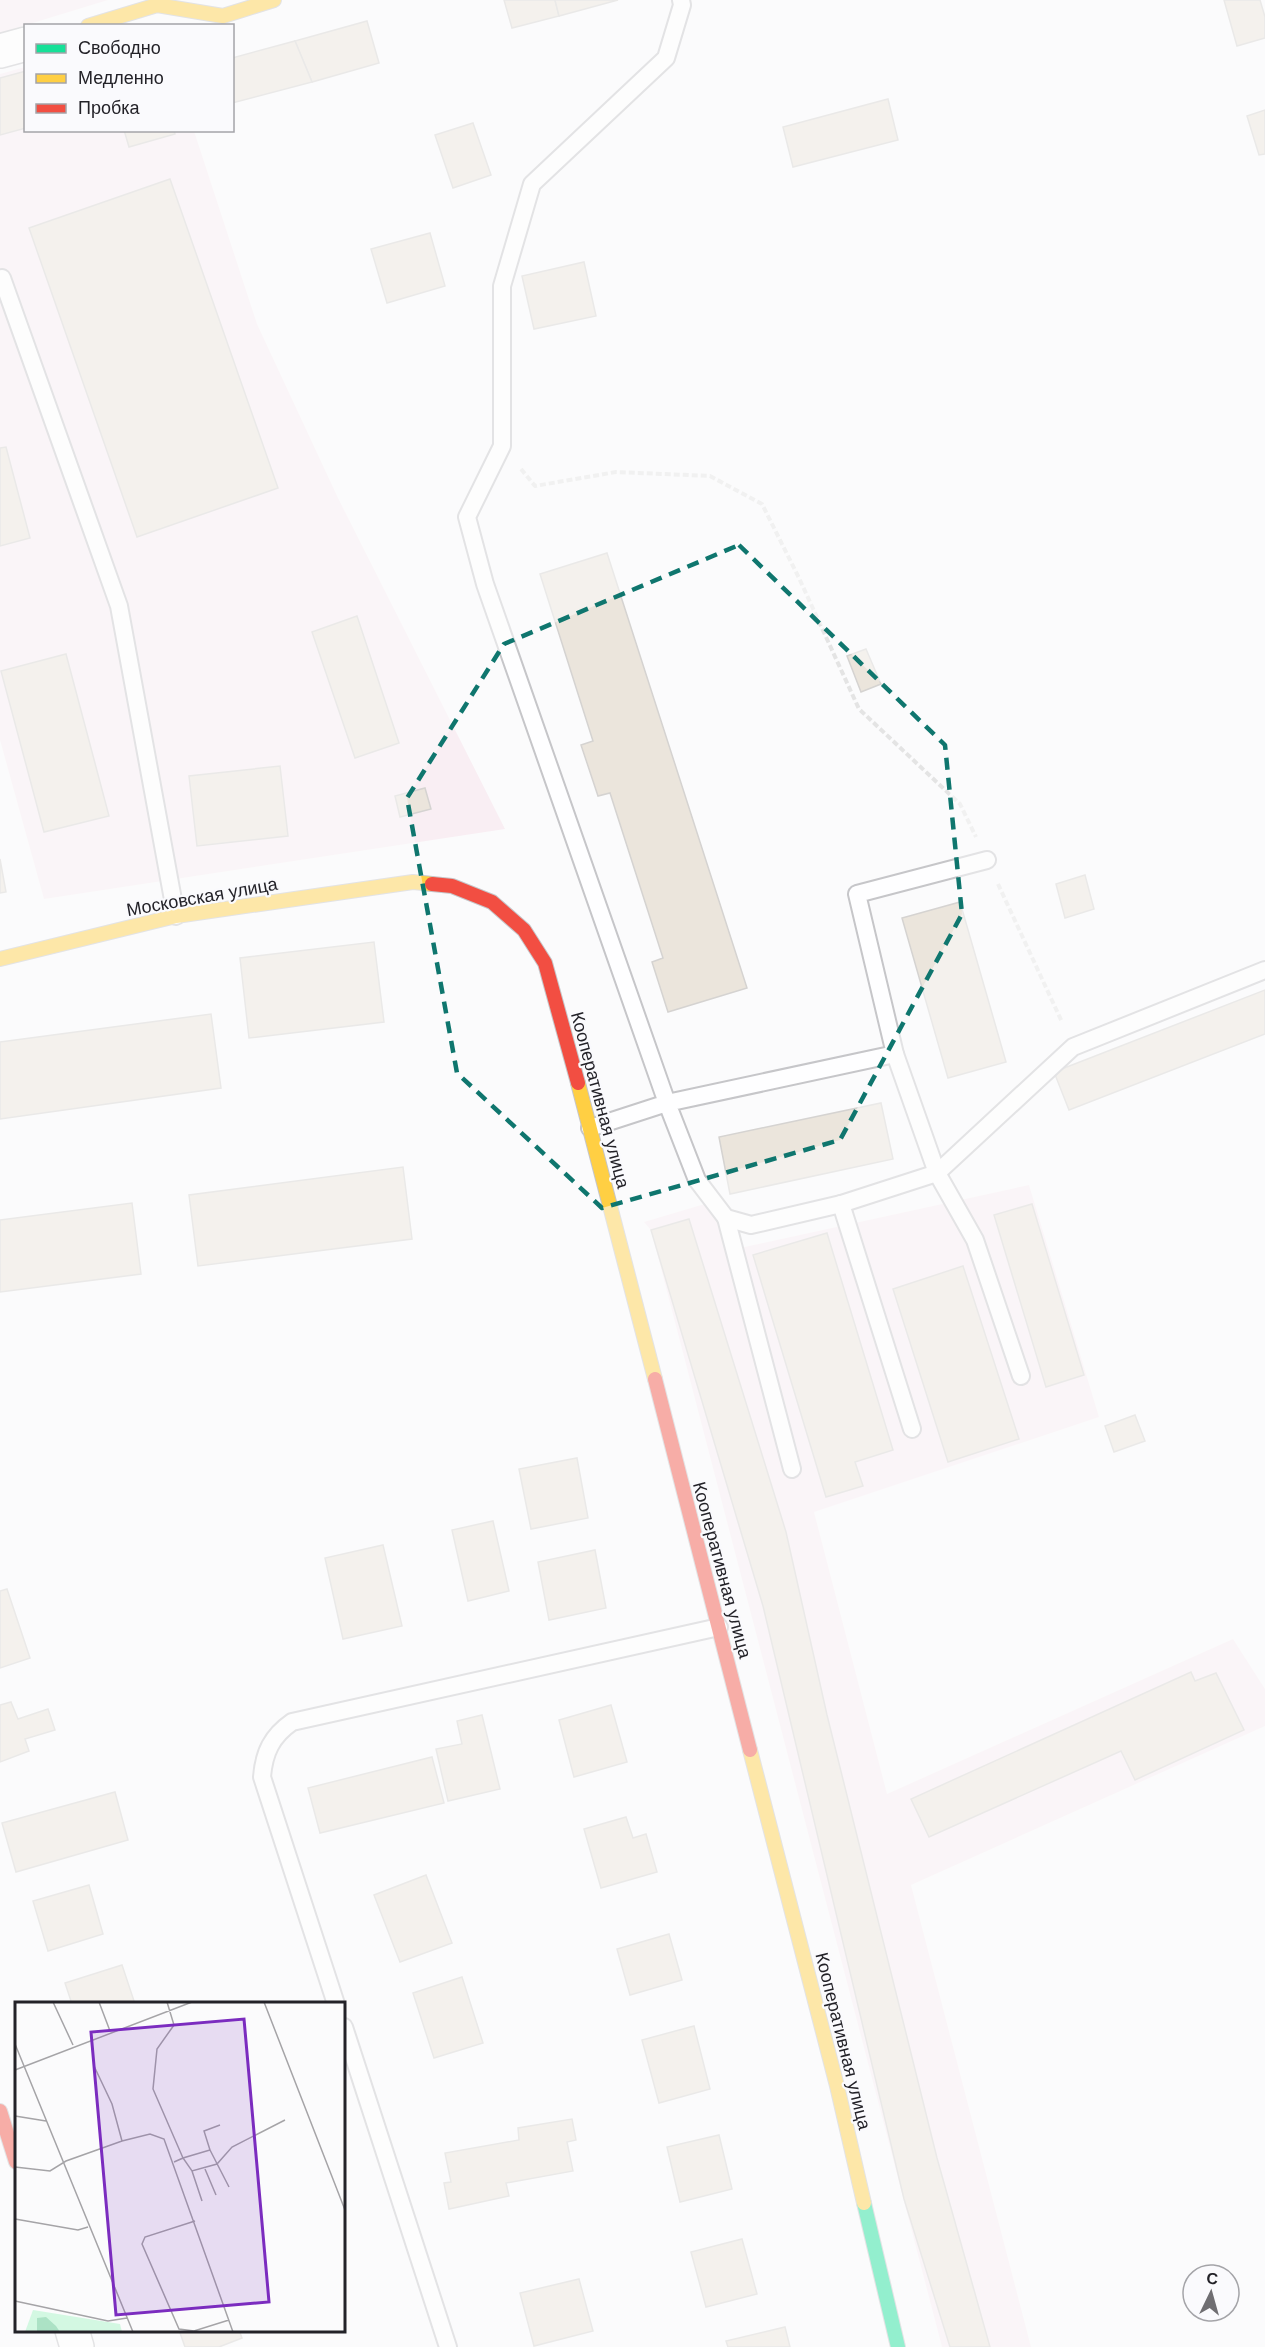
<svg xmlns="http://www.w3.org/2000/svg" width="1265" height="2347" font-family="Helvetica,sans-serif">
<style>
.industrial{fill:#f9eef3}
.building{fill:#ebe5dc;stroke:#d5d3d1;stroke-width:1.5}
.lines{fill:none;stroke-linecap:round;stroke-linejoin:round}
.lane-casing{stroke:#c6c6c9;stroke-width:20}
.street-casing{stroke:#c6c6c9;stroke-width:36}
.fast-casing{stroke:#c6c6c9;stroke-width:16}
.slow-casing{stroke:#c6c6c9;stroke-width:16}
.jam-casing{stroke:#c6c6c9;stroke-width:16}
.path{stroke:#e4e4e4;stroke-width:4;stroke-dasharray:6 3;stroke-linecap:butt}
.lane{stroke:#fefeff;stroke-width:16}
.street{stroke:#fefeff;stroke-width:33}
.fast{stroke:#16e098;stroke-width:14}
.slow{stroke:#ffcf43;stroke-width:14}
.jam{stroke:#f24e42;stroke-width:14}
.marked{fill:none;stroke:#0f766e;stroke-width:4.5;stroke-dasharray:12 8;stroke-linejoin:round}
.labels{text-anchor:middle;stroke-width:4.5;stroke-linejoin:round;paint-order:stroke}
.street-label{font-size:18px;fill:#232228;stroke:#fafafd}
.inset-road{fill:none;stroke:#a5a4a7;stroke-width:1.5}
.view{fill:#7b2cbf;fill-opacity:0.15;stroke:#7b2cbf;stroke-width:3}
.inset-edge{fill:none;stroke:#232228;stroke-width:3}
</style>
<rect width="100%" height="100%" fill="#fbfbfc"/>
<!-- industrial -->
<g class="industrial">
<path d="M0 0H108L0 33Z"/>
<path d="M25 67 26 130 194 131 257 324 338 498 505 829 44 899 0 740V74Z"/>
<path d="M1029 1185 1099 1417 814 1512 887 1794 1233 1639 1265 1689V1726L911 1885 1031 2347H942L651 1230 644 1222 708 1203 740 1248Z"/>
</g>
<!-- building -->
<g class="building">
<path d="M504 0H555L559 16 512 28Z"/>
<path d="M555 0H618L559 16Z"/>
<path d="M1224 0H1260L1265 17V38L1237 46Z"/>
<path d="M367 21 379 63 312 82 295 41Z"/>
<path d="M295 41 312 82 232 103V58Z"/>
<path d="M26 71V128L0 135V78Z"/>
<path d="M888 99 898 140 793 167 783 127Z"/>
<path d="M1265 110V154L1259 155 1247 116Z"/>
<path d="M473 123 491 175 453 188 435 135Z"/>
<path d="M124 130H174L175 134 129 147Z"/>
<path d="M170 179 278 488 137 537 29 228Z"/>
<path d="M430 233 445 286 387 303 371 249Z"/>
<path d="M584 262 596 316 534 329 522 276Z"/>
<path d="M6 447 30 538 0 546V448Z"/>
<path d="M607 553 747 988 668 1012 652 962 663 958 610 793 598 796 581 745 593 741 540 574Z"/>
<path d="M357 616 399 743 355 758 312 632Z"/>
<path d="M866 649 881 684 861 692 847 656Z"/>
<path d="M66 654 109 816 44 832 1 671Z"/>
<path d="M280 766 288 836 197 846 189 776Z"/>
<path d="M425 788 431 809 400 817 395 796Z"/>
<path d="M0 859 6 892 0 893Z"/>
<path d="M1085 875 1094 909 1065 918 1056 884Z"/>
<path d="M960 902 1006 1062 948 1078 902 918Z"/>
<path d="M374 942 384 1022 249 1038 240 958Z"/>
<path d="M1265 990V1034L1069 1110 1054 1072Z"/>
<path d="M211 1014 221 1088 0 1119V1042Z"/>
<path d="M881 1103 893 1159 730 1194 719 1137Z"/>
<path d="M403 1167 412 1239 198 1266 189 1195Z"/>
<path d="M132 1203 141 1274 0 1292V1220Z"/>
<path d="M1032 1204 1084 1375 1046 1387 994 1215Z"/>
<path d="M689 1219 786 1532 827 1715 937 2158 990 2347H950L904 2199 763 1606 651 1230Z"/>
<path d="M827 1233 893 1450 855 1462 863 1486 826 1497 753 1255Z"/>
<path d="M963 1266 1019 1439 948 1462 893 1289Z"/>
<path d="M1135 1415 1145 1441 1114 1452 1105 1426Z"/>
<path d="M577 1458 588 1518 531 1529 519 1469Z"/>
<path d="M493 1521 509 1591 468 1601 452 1530Z"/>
<path d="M383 1545 402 1626 343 1639 325 1558Z"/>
<path d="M595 1550 606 1608 549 1620 538 1562Z"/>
<path d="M7 1589 30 1658 0 1668V1591Z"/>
<path d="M1191 1672 1195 1681 1216 1673 1244 1730 1135 1780 1121 1751 929 1837 911 1799Z"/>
<path d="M11 1702 18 1719 48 1709 55 1730 25 1739 29 1751 0 1762V1705Z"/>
<path d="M611 1705 627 1762 574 1777 559 1720Z"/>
<path d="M482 1715 500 1789 448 1801 436 1749 462 1744 457 1721Z"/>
<path d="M432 1757 444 1803 320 1833 308 1788Z"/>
<path d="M115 1792 128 1840 16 1872 2 1823Z"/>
<path d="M626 1817 633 1838 646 1834 657 1872 601 1888 584 1829Z"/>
<path d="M426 1875 452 1943 400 1962 374 1895Z"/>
<path d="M89 1885 103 1934 48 1951 33 1901Z"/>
<path d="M669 1934 682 1980 630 1995 617 1949Z"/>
<path d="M122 1965 135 2004H72L65 1983Z"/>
<path d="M462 1977 483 2043 434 2058 413 1993Z"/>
<path d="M694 2026 710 2089 659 2103 642 2040Z"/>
<path d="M572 2119 576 2140 567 2142 573 2171 506 2183 509 2196 449 2209 444 2183 451 2182 445 2153 519 2140 518 2128Z"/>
<path d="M719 2135 732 2189 680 2202 667 2147Z"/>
<path d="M742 2239 757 2294 706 2307 691 2252Z"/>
<path d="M579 2279 593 2331 534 2346 520 2293Z"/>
<path d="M785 2327 790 2347H728L726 2341Z"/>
<path d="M179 2330H239L242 2338 219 2347H185Z"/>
</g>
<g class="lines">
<!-- lane casing -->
<g class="lane-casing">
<g id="lane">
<path d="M2 278 119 606 176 916"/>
<path d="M987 860 857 894 895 1054 667 1103 697 1180 726 1218 751 1225 841 1204 937 1173 1073 1047 1265 970"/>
<path d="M895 1054 937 1173 975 1240 1021 1376"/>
<path d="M590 1128 667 1103 485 584 467 517 502 446V286L532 184 666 58 682 5 681 0"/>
<path d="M841 1204 912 1429"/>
<path d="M726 1218 792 1469"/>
<path d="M336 2004 262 1777C264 1752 272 1736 292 1722L719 1627"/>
<path d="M344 2027 448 2347"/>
</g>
</g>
<!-- street casing -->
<g class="street-casing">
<g id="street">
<path d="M0 51 26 44"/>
<path d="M72 2330 77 2347"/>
</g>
</g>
<!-- fast casing -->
<g class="fast-casing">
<path id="fast" d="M864 2203 898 2347"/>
</g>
<!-- slow casing -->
<g class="slow-casing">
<g id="slow">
<path d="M88 26 157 5 223 16 274 0"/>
<path d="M0 959 176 916 413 882 432 884"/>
<path d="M578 1083 655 1379"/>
<path d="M750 1750 837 2086 864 2203"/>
</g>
</g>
<!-- jam casing -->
<g class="jam-casing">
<g id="jam">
<path d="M432 884 452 886 492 902 524 930 545 963 578 1083"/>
<path d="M655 1379 750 1750"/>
<path d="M0 2111 16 2162"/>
</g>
</g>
<!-- path -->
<g class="path">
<path d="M521 469 535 486 616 472 710 476 762 504 799 578 859 709 960 804 976 837"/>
<path d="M998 884 1062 1022"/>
</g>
<!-- lane -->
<use href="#lane" class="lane"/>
<!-- street -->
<use href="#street" class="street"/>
<!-- fast -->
<use href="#fast" class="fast"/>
<!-- slow -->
<use href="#slow" class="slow"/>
<!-- jam -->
<use href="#jam" class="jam"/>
</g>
<!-- marked area -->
<path d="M0 0H1265V2347H0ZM739 545 945 745 962 914 840 1140 602 1208 457 1073 407 798 504 644Z" fill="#fbfbfc" fill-opacity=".55" fill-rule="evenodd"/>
<path class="marked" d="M739 545 945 745 962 914 840 1140 602 1208 457 1073 407 798 504 644Z"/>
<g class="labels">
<!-- street labels -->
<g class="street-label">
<text transform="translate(202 897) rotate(-10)" y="6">Московская улица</text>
<text transform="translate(600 1100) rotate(75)" y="6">Кооперативная улица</text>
<text transform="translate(722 1570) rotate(75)" y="6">Кооперативная улица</text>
<text transform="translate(843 2041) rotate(76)" y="6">Кооперативная улица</text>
</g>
</g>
<!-- overview -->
<g transform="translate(15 2002)">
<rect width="330" height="330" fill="#fbfbfc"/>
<path d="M18 308 105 322 107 330H10Z" fill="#d3f8e2"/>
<path d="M31 315 41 324 45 330H22V316Z" fill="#ace2c5"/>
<path class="inset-road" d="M38 0 58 43M84 0 95 29M152 0 159 23 142 47 138 87 168 156 159 160M249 0 330 208M0 42 118 330M79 64 97 102 107 139M0 68 177 0M0 114 31 119M205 123 189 129 195 148 168 156 177 169 202 162 217 145 270 118M195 148 214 185M0 165 35 169 51 159 107 139 135 132 149 137 218 330M190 167 201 193M177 169 187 199M0 217 63 228 73 225M180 219 130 235 127 242 164 327 179 329 214 318M0 299 93 319 112 316"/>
<path class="view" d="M229 17 254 300 101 313 76 30Z"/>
<rect width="330" height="330" class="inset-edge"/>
</g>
<!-- legend -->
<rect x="24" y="24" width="210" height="108" fill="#fafafd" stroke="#a4a4a8" stroke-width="1.5"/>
<rect x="36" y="44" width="30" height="9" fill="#16e098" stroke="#a4a4a8" stroke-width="1.5"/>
<text x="78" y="54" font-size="18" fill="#232228">Свободно</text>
<rect x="36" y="74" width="30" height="9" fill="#ffcf43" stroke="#a4a4a8" stroke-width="1.5"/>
<text x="78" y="84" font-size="18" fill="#232228">Медленно</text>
<rect x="36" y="104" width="30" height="9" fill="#f24e42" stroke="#a4a4a8" stroke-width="1.5"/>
<text x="78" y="114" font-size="18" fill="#232228">Пробка</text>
<!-- north arrow -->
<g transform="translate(1211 2293) rotate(5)"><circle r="28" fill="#fafafd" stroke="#a4a4a8" stroke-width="1.5"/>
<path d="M0-4.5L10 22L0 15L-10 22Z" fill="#6f6e72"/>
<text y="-9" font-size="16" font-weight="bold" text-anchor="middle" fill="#232228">С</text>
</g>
</svg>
